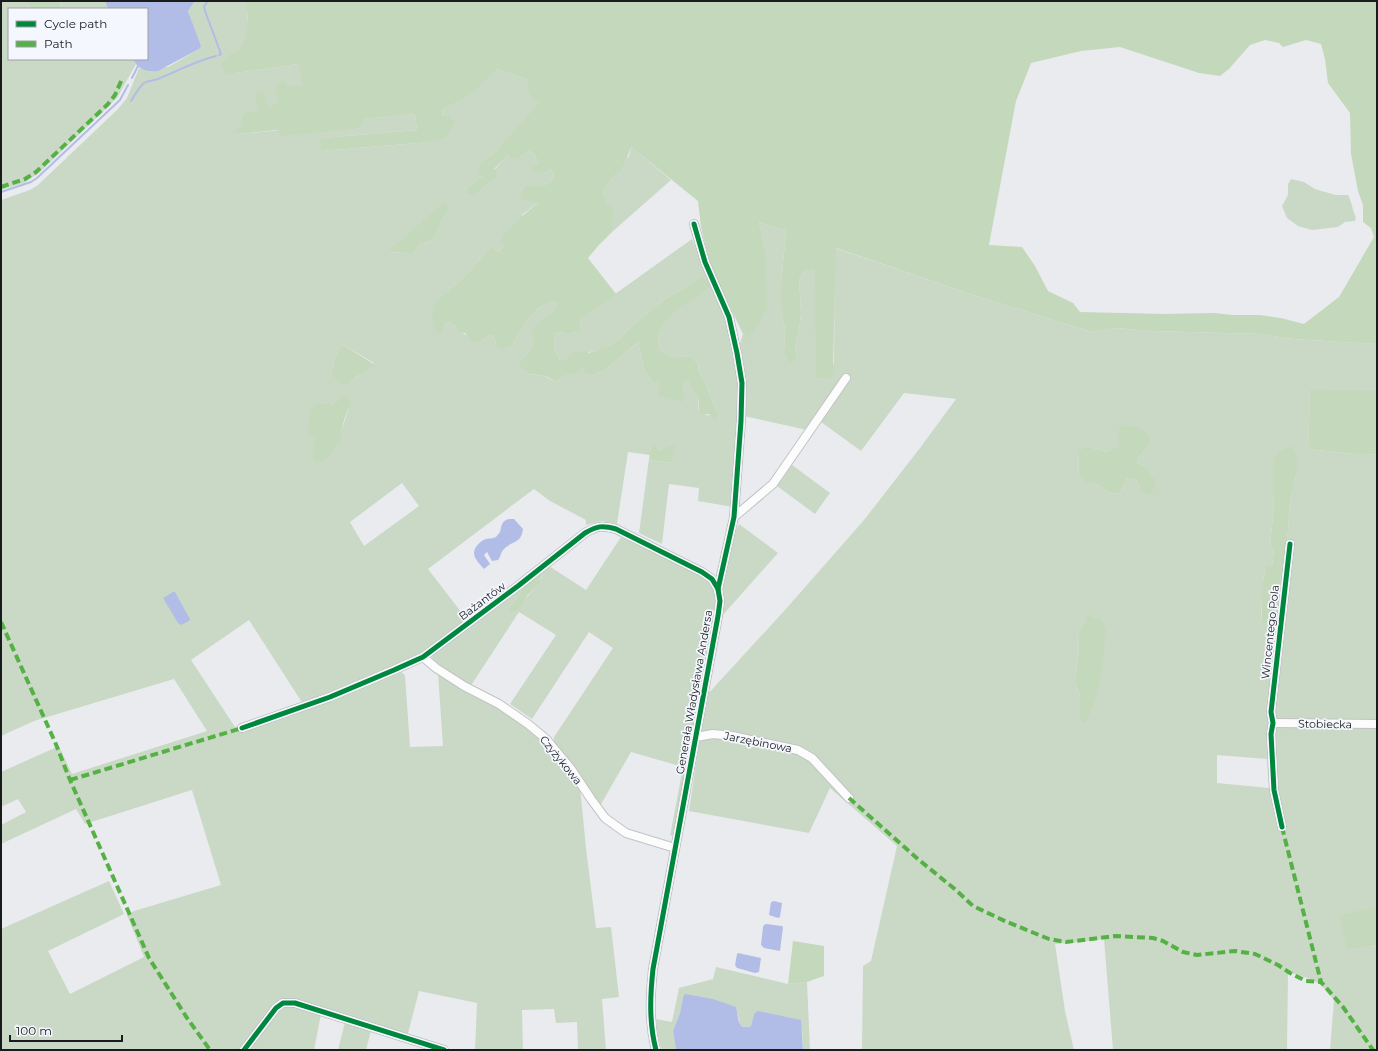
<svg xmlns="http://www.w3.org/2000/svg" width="1378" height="1051" font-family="Montserrat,sans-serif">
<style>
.green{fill:#cad9c5;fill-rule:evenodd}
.forest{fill:#c4d8bb;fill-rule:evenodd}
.water{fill:#b2bde7}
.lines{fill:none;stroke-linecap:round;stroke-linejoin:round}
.stream{stroke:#b2bde7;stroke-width:2}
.minor-casing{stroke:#c2c3c6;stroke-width:10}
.minor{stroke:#fcfcfd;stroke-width:8}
.quiet{stroke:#55b145;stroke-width:4;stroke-dasharray:8 4;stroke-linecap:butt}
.cycleway-casing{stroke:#f5f7fe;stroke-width:8}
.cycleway{stroke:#00873e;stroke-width:5}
.labels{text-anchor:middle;stroke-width:3.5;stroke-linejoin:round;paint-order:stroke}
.street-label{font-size:11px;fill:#1a1b1d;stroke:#f5f7fe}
</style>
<rect width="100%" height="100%" fill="#eaebef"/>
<!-- green -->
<g class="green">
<path d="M1 1H25L31 9H9V59H133L136 64 117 98 39 173 24 183 1 190Z"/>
<path d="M60 1H105L108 9H61Z"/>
<path d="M195 1H245C249 14 250 41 239 50 236 53 231 54 227 56L236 73 298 64 304 85 288 87 276 85 277 105 258 112H247L238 134 361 123 363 119 415 114 417 130 323 138 322 151 430 142 452 119 449 116H442L443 109 458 102 497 69 528 80 540 103 496 151 482 162 483 176 467 188 466 194H476L499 175 494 170 508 155 520 157 529 151 535 155 538 164 531 168 550 169 554 173 552 180 543 186H525L520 192 538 203 523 214 505 245 498 252 494 249H489L463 278 442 296 444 325 449 322C459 329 467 337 478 343L490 335 494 337 496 345H512C524 327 531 307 554 301L557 303 553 312 545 317 531 335 533 345 527 354 519 361 525 372 530 374 544 376 556 382C559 380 561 378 564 375 566 374 579 370 583 368L595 374 605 370 638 342 645 372 653 382H660L670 398 678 401 683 390 684 379C690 381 696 391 698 397 699 402 696 411 702 414 706 416 713 415 718 415L705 382 699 373 698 364 691 356C678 358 672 358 661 351 647 321 691 302 709 287L703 276H701L686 287 665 299 634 324 618 340 608 346 563 361 560 360C554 353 554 343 554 334L556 332C563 333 575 334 581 331L580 319 692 239 730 328 740 396 733 507 698 501 699 488 669 484 662 544 639 533 649 459 655 461 672 463 674 445 658 451 651 446 650 455 628 452 617 524 602 521 586 525V520L550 501 534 489 428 569 465 617 464 621C442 638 422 654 397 666L401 672 405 675 410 747 443 746 438 674 469 694 506 712 538 736 555 754 580 787 586 848 596 928 611 927 619 997 602 999 606 1050H578L577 1022 556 1023 554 1009 522 1010 523 1050H475L477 1003 419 991 407 1037 287 1000 242 1050H1V929L109 881 124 914 48 951 70 994 144 957 127 915 134 911 221 885 192 790 85 824 76 809 1 844V825L26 812 18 799 1 807V772L59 746 72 774 207 731 174 679 34 721 1 736V200L30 190 38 185 59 165 118 109 127 98 139 68 141 69 168 67 199 49 195 31 188 11ZM442 203 448 212 443 217 435 237 430 241 420 244 412 255 401 252 388 253ZM341 344 374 363 370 370 357 376 350 383 331 374 334 361ZM338 400 352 403 349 407 340 435 312 454 317 438 331 405ZM402 483 419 506 364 546 350 522ZM249 620 303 704 235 727 191 660Z"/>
<path d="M631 147 671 180 612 232 606 204 604 200 603 190 614 176 619 174 624 161 629 156Z"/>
<path d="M1291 179 1304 182 1315 189 1325 192 1336 195H1348C1352 203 1353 211 1356 218L1355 221 1345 222 1338 227 1312 230 1298 226 1287 218 1282 206 1288 195V184Z"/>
<path d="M759 222 786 231 781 284V310L785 330 784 352 797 360 795 346 799 331 801 313 799 279 804 272 816 267V377L834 363 835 248 970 294 1092 332 1116 328 1152 331 1261 334 1293 339 1377 344V391H1310L1308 449 1364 455 1377 454V908L1346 913 1369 946 1377 945V1050H1330L1334 1000 1321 985 1310 979 1288 972 1287 1050H1113L1104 939 1081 942 1055 944 1065 1011 1074 1050H862L863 966 871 961 897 846 830 788 809 833 689 811 706 696 785 610 864 520 920 448 956 399 904 393 861 451 821 422 848 381 807 430 744 416 739 347 743 334 748 337 758 325 765 250ZM1146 435 1152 441 1139 457 1137 464 1142 465 1154 477 1140 488 1136 480 1127 478 1120 494 1110 493 1095 483 1079 475 1078 450 1087 446 1106 452 1115 449ZM1296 475 1290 502 1288 532 1275 614 1269 623H1262L1261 610 1264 574 1272 567 1274 550 1270 545 1274 506 1273 492ZM1087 614 1093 618 1080 720V696L1075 682 1079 647 1078 634 1084 623ZM1217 755 1267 759 1269 788 1217 783Z"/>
<path d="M792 465 830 493 815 514 777 486Z"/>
<path d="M739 524 778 553 721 617C722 592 724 572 731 548 733 540 735 532 739 524Z"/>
<path d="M621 537 700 575 713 584 717 599 673 835 670 836 683 767 631 752 600 806 554 741V737L613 648 589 632 532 719 510 704 556 635 519 612 470 687 437 665 432 657 433 653 524 585 517 598 510 606 521 608C525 596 534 591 540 580 542 577 542 574 543 571L549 566 586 590Z"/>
<path d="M716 967 788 984 807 982 810 1050H803L802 1030 754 1014 751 1026 745 1027 740 1025 736 1007 683 997 680 1013 673 1031 676 1050H662L657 1034 656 1019 672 1022 679 988 713 979Z"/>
<path d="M288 1004 321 1014 314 1050H247L278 1008Z"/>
<path d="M345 1022 371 1031 366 1050H338Z"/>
</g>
<!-- forest -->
<g class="forest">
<path d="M25 1H60L61 9H31Z"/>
<path d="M245 1H1377V344L1293 339 1261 334 1152 331 1116 328 1092 332 970 294 836 248 833 372 832 379 816 377 815 268 804 272 799 279 801 313 799 331 795 346 797 360 790 362 784 352 785 330 781 310V284L786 231 759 222 765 250 767 307 758 325 748 338 743 334 710 265 701 227 698 201 631 147C628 157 623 165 619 174L614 176 603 190C604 200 605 203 613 209L612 232 599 245 588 258 616 294 580 319 581 331C575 334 563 333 557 332L554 334C554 343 554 353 560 360 567 361 571 356 575 351L589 353 603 347 608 346 618 340 634 324 665 299 686 287 701 276H703L710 287C691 302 647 321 661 351 672 358 678 358 691 356L698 364 699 373 705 382 718 415 717 420 715 421 709 414C695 418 700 405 698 397 696 392 691 386 688 381L684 380 683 390 684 399 681 402 658 395 660 382H653L645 372 638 342 605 370 595 374H587L583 368 573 373 565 375 556 382C552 380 549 377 544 376 531 373 524 377 519 361L527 354 533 345 531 335 532 329 545 317 553 312 557 303 554 301C531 307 524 327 512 345L501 349 496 345 494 337 490 335 478 343 472 342 465 333 459 332 456 327 449 322 444 325 442 333 435 332 432 313 435 304 442 296 463 278 489 249H494L498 252 505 245 501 241C509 224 524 215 538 203L533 201 522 200 520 192 525 186H543L552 180 554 173 550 169 542 173 530 168 538 164 535 155 529 151 520 157 514 159 508 155 494 169 499 175 476 194H466L467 188 483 176 478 172 482 162 496 151 539 103C529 96 528 92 528 80L497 69 476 90 458 102 443 109 442 116H449L455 122 445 138 430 142 322 151 320 140 323 138 417 130 415 114 364 119 359 128 282 136 277 130 238 134 233 131 241 126 242 116 247 112 258 111 255 93 259 91 264 94 268 107 277 104 275 85 284 81 288 86 303 85 298 64 236 73H226L220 65 227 56 240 49 246 35 248 18ZM1265 40 1279 43 1283 47 1306 40 1321 44 1325 59 1328 83 1350 113 1351 154 1358 191 1363 205V222L1371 228 1374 237 1339 297 1304 324 1281 318 1260 315H1232L1214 313 1165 314 1080 312 1073 303 1048 291 1035 266 1022 247 989 245 1016 101 1031 63 1081 51 1120 47 1199 73 1220 76 1229 69 1250 45Z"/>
<path d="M442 203 447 205 448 212 443 217 435 237 430 241 420 244 412 255 401 252 387 253Z"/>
<path d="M341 344 374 364 370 370 357 376 350 383 342 385 331 374 334 361Z"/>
<path d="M1310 390 1377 391V454L1364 455 1308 449Z"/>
<path d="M340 396H346L352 403C346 410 340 432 341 440L325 460 315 462 312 454 316 438 308 433 310 411 317 403 331 405 338 400Z"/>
<path d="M1121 425 1139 427 1152 441 1139 457 1137 463 1148 468V471L1154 477 1156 487 1147 495 1140 488 1136 480 1127 478 1120 494 1110 493 1095 483 1085 482 1079 475 1078 450 1087 446 1106 452 1120 446 1117 436Z"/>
<path d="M652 445 655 446 658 451C664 449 668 445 675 445L672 463 655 461 649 459 651 446Z"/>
<path d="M1292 446 1298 458 1296 475 1290 502 1288 532 1275 614 1269 623H1262C1261 604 1261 583 1267 565L1272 567 1274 550 1270 545 1274 506 1273 492 1274 459 1280 451Z"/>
<path d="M543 571 539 583 527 596 521 608 515 611H510V606L517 598 524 585Z"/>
<path d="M1087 613 1093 618 1100 619 1104 625 1106 631C1103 656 1100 704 1084 723L1080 720V696L1075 682 1079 647 1078 634 1084 623Z"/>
<path d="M1376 907 1377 908V945L1347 949 1340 917 1346 913Z"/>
<path d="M793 941 824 946V976L807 982 788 984Z"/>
</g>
<!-- water -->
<g class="water">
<path d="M105 1H195L188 11 201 46 199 49 158 71C147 72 138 70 133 59H147V9H108Z"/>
<path d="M509 519H514L523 529C521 544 513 540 504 549 500 553 501 557 498 560L492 561 487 552 484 555 490 564 484 569C479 563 470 556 476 547 478 544 482 540 486 539 490 538 492 539 496 537 497 535 499 534 500 532 502 525 501 521 509 519Z"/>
<path d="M173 592H175L190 619 189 621 181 625 178 623 163 598Z"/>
<path d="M774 901 782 903 780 917 778 918 769 915 771 902Z"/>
<path d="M766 924 782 926 783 927 780 951 764 948 761 945 763 927 764 925Z"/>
<path d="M738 953 761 958 759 972 755 973 737 968 735 965 737 954Z"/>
<path d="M685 994 713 999 736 1007C739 1017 736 1031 751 1026L754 1014 758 1011 801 1020 803 1050H676L673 1031 680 1013 683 997Z"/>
</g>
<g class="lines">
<!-- stream -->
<g class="stream">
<path d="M208 1 204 6 205 11 221 54 219 55"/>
<path d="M132 78 138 66"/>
<path d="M131 101C135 95 138 88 144 83 149 80 153 81 158 79 178 71 195 61 216 56"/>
<path d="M1 192 31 182 37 178 120 100 128 85"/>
</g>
<!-- minor casing -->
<g class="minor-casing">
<g id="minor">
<path d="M734 517 773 484 846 378"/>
<path d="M423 657 436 668 464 686 499 704 528 724 546 739 571 769 591 799 605 818 626 833 675 848"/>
<path d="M1273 723 1377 724"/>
<path d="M242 728 330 697 394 670 423 657 518 586 585 533C597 526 602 525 616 529L702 572 712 579 718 589"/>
<path d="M696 737 713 734 732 736 798 750 812 758 849 798"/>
<path d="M1282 827 1274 790 1271 734 1273 723 1271 712 1290 544"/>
<path d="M244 1050 276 1008 283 1003H295L444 1050"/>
<path d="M656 1050C649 1023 650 997 653 969L718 616 720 601 718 589 734 517 741 421 742 383 737 353 729 317 705 262 694 224"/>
</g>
</g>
<!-- minor -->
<use href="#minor" class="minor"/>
<!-- quiet -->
<g class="quiet">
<path d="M1 187 25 179 36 172 108 104 115 95 122 79"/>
<path d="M1 622 55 742 70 780 149 958 187 1018 210 1050"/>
<path d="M70 780 242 728"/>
<path d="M849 798 919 860 956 890 973 906 1007 922 1049 939 1066 942 1116 936 1153 938 1163 941 1183 952 1197 955 1235 951 1255 954 1278 965 1290 973 1306 981 1321 982"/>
<path d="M1282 827 1321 982 1343 1007 1373 1050"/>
</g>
<!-- cycleway casing -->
<g class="cycleway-casing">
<g id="cycleway">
<path d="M242 728 330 697 394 670 423 657 518 586 585 533C597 526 602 525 616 529L702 572 712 579 718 589"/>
<path d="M1282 827 1274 790 1271 734 1273 723 1271 712 1290 544"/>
<path d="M244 1050 276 1008 283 1003H295L444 1050"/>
<path d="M656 1050C649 1023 650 997 653 969L718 616 720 601 718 589 734 517 741 421 742 383 737 353 729 317 705 262 694 224"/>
</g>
</g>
<!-- cycleway -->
<use href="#cycleway" class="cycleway"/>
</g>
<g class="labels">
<!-- street labels -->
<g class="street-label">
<text transform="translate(482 601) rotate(-37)" y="4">Bażantów</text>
<text transform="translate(1270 632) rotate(-84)" y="4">Wincentego Pola</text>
<text transform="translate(694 692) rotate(-80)" y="4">Generała Władysława Andersa</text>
<text transform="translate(1325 724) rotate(1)" y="4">Stobiecka</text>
<text transform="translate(758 742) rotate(11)" y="4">Jarzębinowa</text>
<text transform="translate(561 760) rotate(51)" y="4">Czyżykowa</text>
</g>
</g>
<!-- border -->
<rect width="1378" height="1051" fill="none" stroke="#1a1b1d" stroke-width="4"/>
<!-- legend -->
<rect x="8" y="8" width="140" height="52" fill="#f5f7fe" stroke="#9d9fa4"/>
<rect x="16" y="21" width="20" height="6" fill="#00873e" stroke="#9d9fa4"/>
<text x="44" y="28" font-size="12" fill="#1a1b1d">Cycle path</text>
<rect x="16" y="41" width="20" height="6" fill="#55b145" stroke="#9d9fa4"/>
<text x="44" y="48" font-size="12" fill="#1a1b1d">Path</text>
<!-- scale -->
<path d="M10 1035v6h112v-6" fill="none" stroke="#1a1b1d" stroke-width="2"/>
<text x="16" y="1035" font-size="12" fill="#1a1b1d" stroke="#f5f7fe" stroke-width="3" paint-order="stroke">100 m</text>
</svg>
